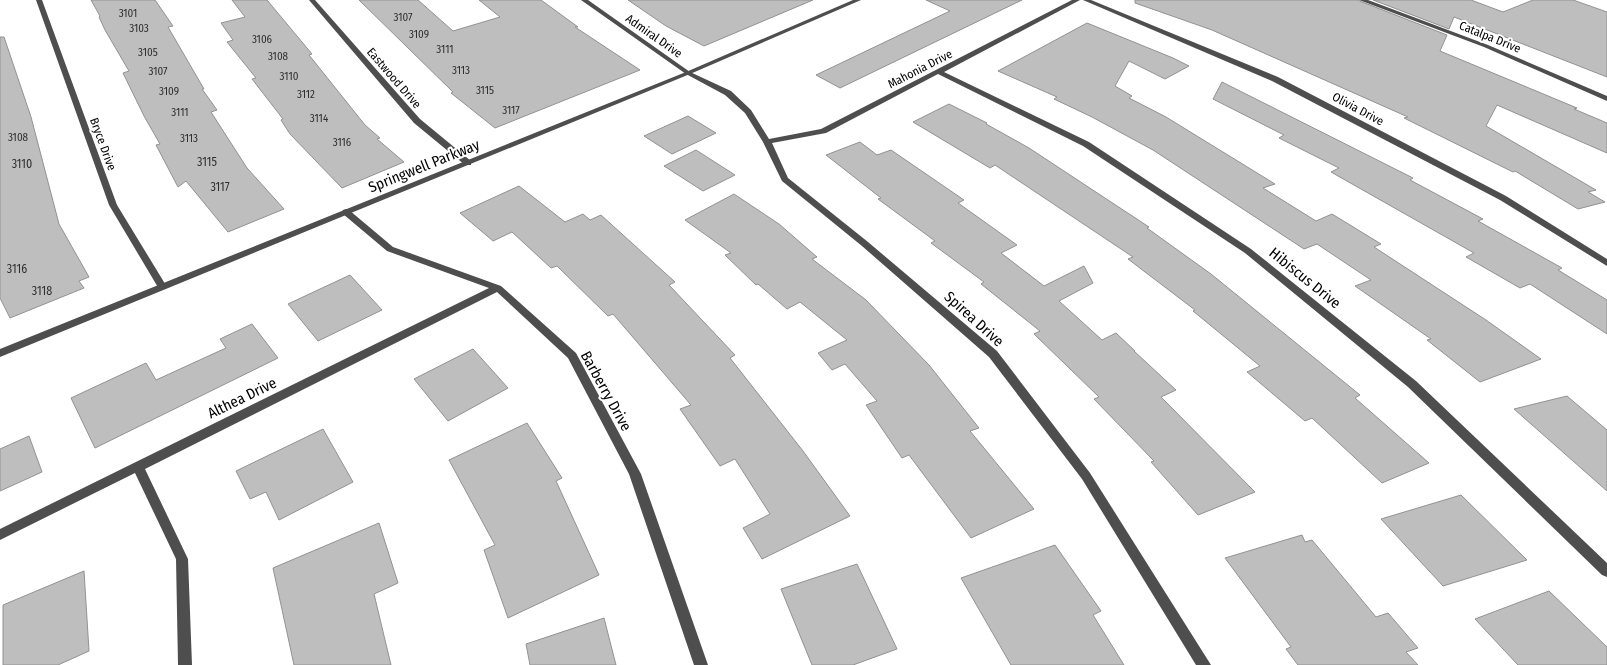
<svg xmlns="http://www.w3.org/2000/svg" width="1607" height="665" font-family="'Fira Sans Condensed',sans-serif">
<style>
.building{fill:#bebebe;stroke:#929292}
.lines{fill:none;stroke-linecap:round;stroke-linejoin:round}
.minor{fill:#4e4e4e;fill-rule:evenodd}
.tertiary{fill:#4e4e4e;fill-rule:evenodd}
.labels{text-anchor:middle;stroke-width:4;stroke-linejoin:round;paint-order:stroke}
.far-number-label{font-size:11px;fill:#303030}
.far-street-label{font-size:12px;fill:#000;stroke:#fff}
.number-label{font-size:12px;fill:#303030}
.street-label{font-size:15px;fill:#000;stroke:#fff}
</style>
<rect width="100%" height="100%" fill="#fff"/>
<!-- building -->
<g class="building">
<path d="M91 0H155L173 26 168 27 204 89H202L217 110 211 112 247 168 284 209 228 232 186 181 178 187 156 145 160 144 144 116 123 73 129 71 105 30 99 17 100 16Z"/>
<path d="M232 0H267L312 54 309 55 365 125 380 138 377 139 404 162 342 188 290 134 281 120 283 119 252 79 256 78 227 42 233 40 221 23 245 17Z"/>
<path d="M359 0H418L453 31 500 17 479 0H541L578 27H575L640 70 495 128 451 93 453 92Z"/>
<path d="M628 0H813L704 46 666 26Z"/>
<path d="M926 0H1022L840 88 816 75 950 11Z"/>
<path d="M1135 0H1357L1447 35 1440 51 1577 108 1574 109 1607 123V153L1497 105 1486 126 1596 190 1588 192 1605 202 1578 209 1515 171 1513 172 1404 118 1408 117 1212 30 1135 3Z"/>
<path d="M1373 0H1471L1503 12 1533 0H1573L1607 12V77L1454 17 1449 29Z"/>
<path d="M1087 23 1173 58 1189 66 1165 79 1129 61 1115 86 1132 96 1129 98 1166 117 1275 184 1263 188 1316 221 1332 214 1381 244 1374 247 1486 320 1541 359 1480 382 1427 340 1431 339 1355 286 1371 280 1317 244 1304 249 1153 150 1092 117 1054 99 1057 97 998 71Z"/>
<path d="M0 37H4L31 117 59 224 89 277 79 281 84 288 10 318 0 298Z"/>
<path d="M1222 82 1413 178 1410 180 1483 219 1478 221 1562 268 1558 270 1607 300V334L1530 284 1520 288 1466 257 1474 253 1331 172 1339 168 1279 138 1284 135 1213 99Z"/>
<path d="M949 104 987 123 986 124 1029 148 1149 227 1147 228 1211 274 1360 395 1355 398 1429 463 1382 483 1312 418 1305 421 1247 372 1260 366 1193 311 1195 310 1128 259 1133 257 995 165 990 168 913 122Z"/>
<path d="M688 116 716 133 672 154 644 136Z"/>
<path d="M860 142 877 155 891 150 964 200 958 203 1017 245 1001 253 1044 286 1084 266 1093 283 1059 301 1102 340 1116 333 1135 351H1134L1176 390 1161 397 1255 492 1198 515 1151 462 1154 461 1094 399 1099 397 1034 334 1040 331 981 284 984 282 931 243 935 241 878 199 881 198 826 155Z"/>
<path d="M696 150 735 175 703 191 664 166Z"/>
<path d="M519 186 565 222 583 214 590 220 601 215 675 282 669 285 735 355 730 358 803 451 850 516 762 559 743 528 770 514 735 459 720 466 680 409 691 405 613 314 608 316 557 266 551 268 512 232 493 241 460 213Z"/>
<path d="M734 194 779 224 817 257 812 259 866 300 929 365 979 428 970 431 1034 509 971 538 909 455 902 458 866 405 877 401 845 364 832 370 818 353 847 340 800 302 787 309 758 284 756 285 725 255 731 253 685 220Z"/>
<path d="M350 275 382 310 318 341 288 304Z"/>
<path d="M252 324 278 358 95 448 71 398 146 363 156 380 226 348 220 339Z"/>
<path d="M473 349 508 388 448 421 414 379Z"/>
<path d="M1567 396 1607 430V491L1514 409Z"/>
<path d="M527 423 562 478 556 481 599 575 508 618 484 550 495 545 449 460Z"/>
<path d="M323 429 353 482 279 520 266 492 250 499 236 471Z"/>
<path d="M29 436 42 472 0 491V449Z"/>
<path d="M1461 495 1527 560 1443 586 1381 519Z"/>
<path d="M379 523 398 583 374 594 391 665H294L273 568Z"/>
<path d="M1302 535 1305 542 1312 540 1376 617 1388 613 1418 648 1406 652 1418 665H1298L1286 649 1291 647 1225 558Z"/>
<path d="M1055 545 1101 611 1093 615 1124 665H1011L961 578Z"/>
<path d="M857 564 897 649 853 665H812L781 589Z"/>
<path d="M84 571 89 651 58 665H3V605Z"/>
<path d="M1549 591 1607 647V665H1518L1475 619Z"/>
<path d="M604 618 616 665H530L526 644Z"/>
</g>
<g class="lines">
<!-- minor -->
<g class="minor">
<path d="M36 0H42L117 205 167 287 165 289H159L109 205Z"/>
<path d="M309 0H315L420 119 471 161V165H465L414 123Z"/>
<path d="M581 0H588L690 72 731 91 751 110 769 139 821 129 1072 0H1080L944 72 1089 142 1251 249 1416 381 1607 563V577L1602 575 1408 387 1245 253 1083 146 938 74 826 133 772 143 788 178 868 242 997 351 1090 473 1211 665H1196L1082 479 989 357 862 246 782 181 763 142 745 113 725 95 686 74Z"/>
<path d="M1083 0H1091L1278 77 1506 196 1607 259V266L1500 200 1272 81Z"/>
<path d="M1359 0H1368L1488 45 1607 96V101L1484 47Z"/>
<path d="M346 209 349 210 393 247 501 286 576 353 641 474 708 665H694L629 474 568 358 497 292 145 469 188 559 192 665H178L176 559 135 473 0 540V529L489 288 387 251 343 214 342 212 343 210Z"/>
</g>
<!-- tertiary -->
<path class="tertiary" d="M853 0H861L690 74 0 357V349L686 72Z"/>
</g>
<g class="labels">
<!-- far-number labels -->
<g class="far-number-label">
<text x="128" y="17">3101</text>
<text x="403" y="21">3107</text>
<text x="139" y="32">3103</text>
<text x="419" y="38">3109</text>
<text x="262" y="43">3106</text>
<text x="445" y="53">3111</text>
<text x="148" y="56">3105</text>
<text x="278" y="60">3108</text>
<text x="461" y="74">3113</text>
<text x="158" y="75">3107</text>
<text x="289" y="80">3110</text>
<text x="485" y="94">3115</text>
<text x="169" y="95">3109</text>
<text x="306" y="98">3112</text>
<text x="511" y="114">3117</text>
<text x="180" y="116">3111</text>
<text x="319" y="122">3114</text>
<text x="18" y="141">3108</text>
<text x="189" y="142">3113</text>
<text x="342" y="146">3116</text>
</g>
<!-- far-street labels -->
<g class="far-street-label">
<text transform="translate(654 36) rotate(35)" y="4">Admiral Drive</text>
<text transform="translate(1490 37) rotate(22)" y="4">Catalpa Drive</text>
<text transform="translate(920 69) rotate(-27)" y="4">Mahonia Drive</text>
<text transform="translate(394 78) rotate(49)" y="4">Eastwood Drive</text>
<text transform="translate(1358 109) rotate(28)" y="4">Olivia Drive</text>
<text transform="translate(103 144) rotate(70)" y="4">Bryce Drive</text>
</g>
<!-- number labels -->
<g class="number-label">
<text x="207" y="166">3115</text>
<text x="22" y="168">3110</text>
<text x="220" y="191">3117</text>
<text x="17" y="273">3116</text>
<text x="42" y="295">3118</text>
</g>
<!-- street labels -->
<g class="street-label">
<text transform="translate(424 166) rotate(-22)" y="5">Springwell Parkway</text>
<text transform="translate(1305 278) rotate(39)" y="5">Hibiscus Drive</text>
<text transform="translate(974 319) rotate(42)" y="5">Spirea Drive</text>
<text transform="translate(606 391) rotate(61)" y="5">Barberry Drive</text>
<text transform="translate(242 398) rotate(-26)" y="5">Althea Drive</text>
</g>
</g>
</svg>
